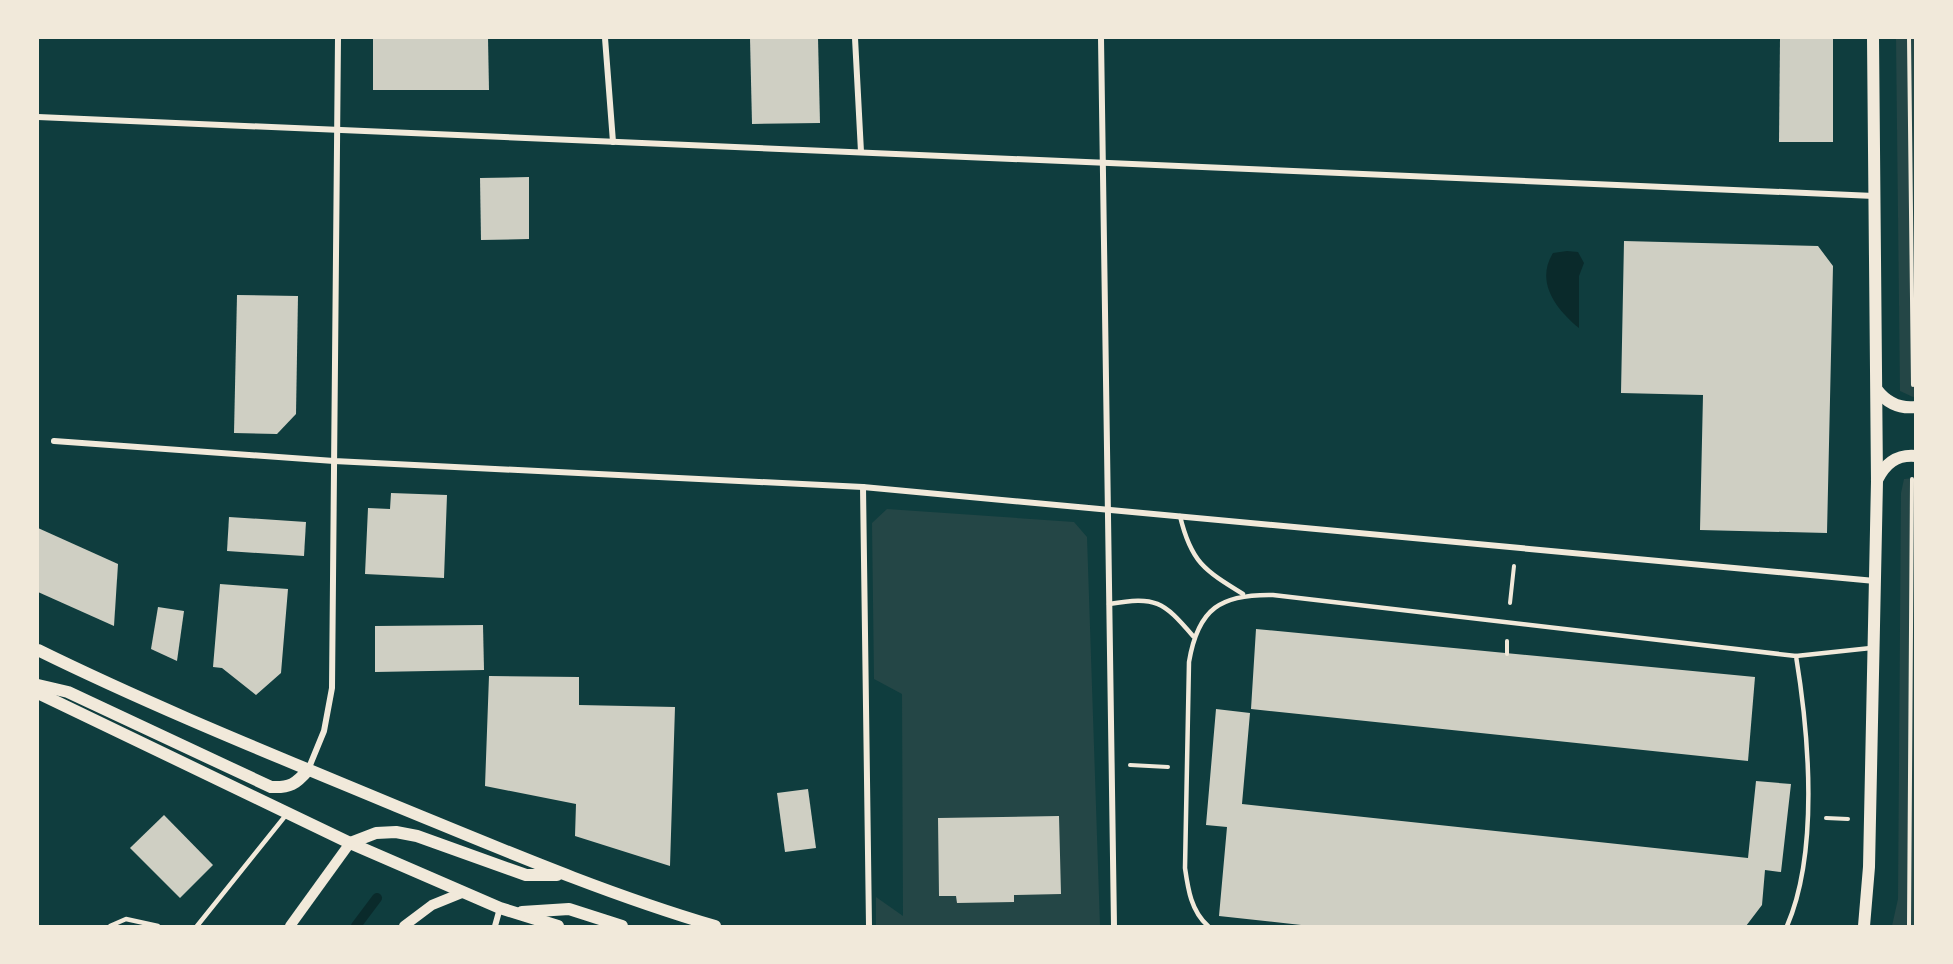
<svg xmlns="http://www.w3.org/2000/svg" width="1953" height="964" font-family="Arial,sans-serif">
<style>
.green{fill:#244646}
.water{fill:#0a2a2b}
.lines{fill:none;stroke-linecap:round;stroke-linejoin:round}
.stream{stroke:#0a2a2b;stroke-width:10}
.building{fill:#cfcfc3}
.path{stroke:#f1e9da;stroke-width:4}
.service{stroke:#f1e9da;stroke-width:4.5}
.minor{stroke:#f1e9da;stroke-width:6}
.tertiary{stroke:#f1e9da;stroke-width:10}
.secondary{stroke:#f1e9da;stroke-width:12}
</style>
<rect width="100%" height="100%" fill="#0f3d3e"/>
<!-- green -->
<g class="green">
<path d="M1896 38H1916V396L1913 397 1900 391Z"/>
<path d="M1915 478V926H1892L1898 899 1901 493 1904 479Z"/>
<path d="M887 509 1074 522 1087 537 1100 926H876V897L903 916 902 694 874 679 872 523Z"/>
</g>
<!-- water -->
<path class="water" d="M1567 251 1578 252 1584 263 1579 276V328C1556 309 1535 282 1553 253Z"/>
<g class="lines">
<!-- stream -->
<path class="stream" d="M356 926 377 898"/>
</g>
<!-- building -->
<g class="building">
<path d="M373 38H488L489 90H373Z"/>
<path d="M750 38H818L820 123 752 124Z"/>
<path d="M1780 38H1833V142H1779Z"/>
<path d="M529 177V239L481 240 480 178Z"/>
<path d="M1624 241 1818 246 1833 266 1827 533 1700 530 1703 395 1621 393Z"/>
<path d="M237 295 298 296 296 414 277 434 234 433Z"/>
<path d="M391 493 447 495 444 578 365 574 368 508 390 509Z"/>
<path d="M229 517 306 522 304 556 227 551Z"/>
<path d="M38 528 118 564 114 626 38 592Z"/>
<path d="M220 584 288 589 281 673 256 695 222 668 213 667Z"/>
<path d="M158 607 184 611 177 661 151 649Z"/>
<path d="M483 625 484 670 375 672V626Z"/>
<path d="M1256 629 1755 677 1748 761 1251 709Z"/>
<path d="M489 676 579 677V705L675 707 670 866 575 836 576 804 485 786Z"/>
<path d="M1216 709 1250 713 1242 804 1748 858 1756 781 1791 784 1781 872 1765 870 1762 905 1746 926H1310L1219 916 1227 827 1206 825Z"/>
<path d="M808 789 816 848 785 852 777 793Z"/>
<path d="M164 815 213 865 180 898 130 848Z"/>
<path d="M1059 816 1061 894 1014 895V902L957 903 956 896H939L938 818Z"/>
</g>
<g class="lines">
<!-- path -->
<g class="path">
<path d="M1909 38 1913 385"/>
<path d="M1510 603 1514 566"/>
<path d="M1507 654V641"/>
<path d="M1130 765 1168 767"/>
<path d="M1826 818 1848 819"/>
<path d="M1909 926 1912 479"/>
</g>
<!-- service -->
<g class="service">
<path d="M1180 516C1191 562 1204 570 1243 594"/>
<path d="M1109 604C1156 596 1163 601 1193 636"/>
<path d="M1796 656 1871 648"/>
<path d="M110 926 126 919 158 926"/>
<path d="M197 926 286 815"/>
<path d="M1208 926C1191 911 1188 889 1185 868L1189 662C1198 608 1221 594 1273 595L1796 656C1809 735 1819 852 1787 926"/>
</g>
<!-- minor -->
<g class="minor">
<path d="M605 38 613 142"/>
<path d="M855 38 861 152"/>
<path d="M1101 38 1114 926"/>
<path d="M38 117 1874 196"/>
<path d="M54 441 334 461 863 487 1875 581"/>
<path d="M863 487 869 926"/>
<path d="M308 770 324 731 332 688 338 38"/>
<path d="M495 926 500 908"/>
</g>
<!-- tertiary -->
<g class="tertiary">
<path d="M290 926 350 843"/>
<path d="M404 926 432 905 464 892"/>
</g>
<!-- secondary -->
<g class="secondary">
<path d="M1877 390C1887 403 1899 409 1916 407"/>
<path d="M1877 480C1885 464 1896 454 1916 456"/>
<path d="M38 650C154 707 276 756 396 806 501 849 606 894 715 926"/>
<path d="M38 685 68 692 271 787C290 788 296 784 308 770"/>
<path d="M38 693 350 843 500 908 558 926"/>
<path d="M350 843 376 833 396 832 417 836 526 875H557"/>
<path d="M522 912 569 909 622 926"/>
<path d="M1864 926 1869 867 1877 481 1873 38"/>
</g>
</g>
<!-- border -->
<rect width="1953" height="964" fill="none" stroke="#f1e9da" stroke-width="78"/>
</svg>
